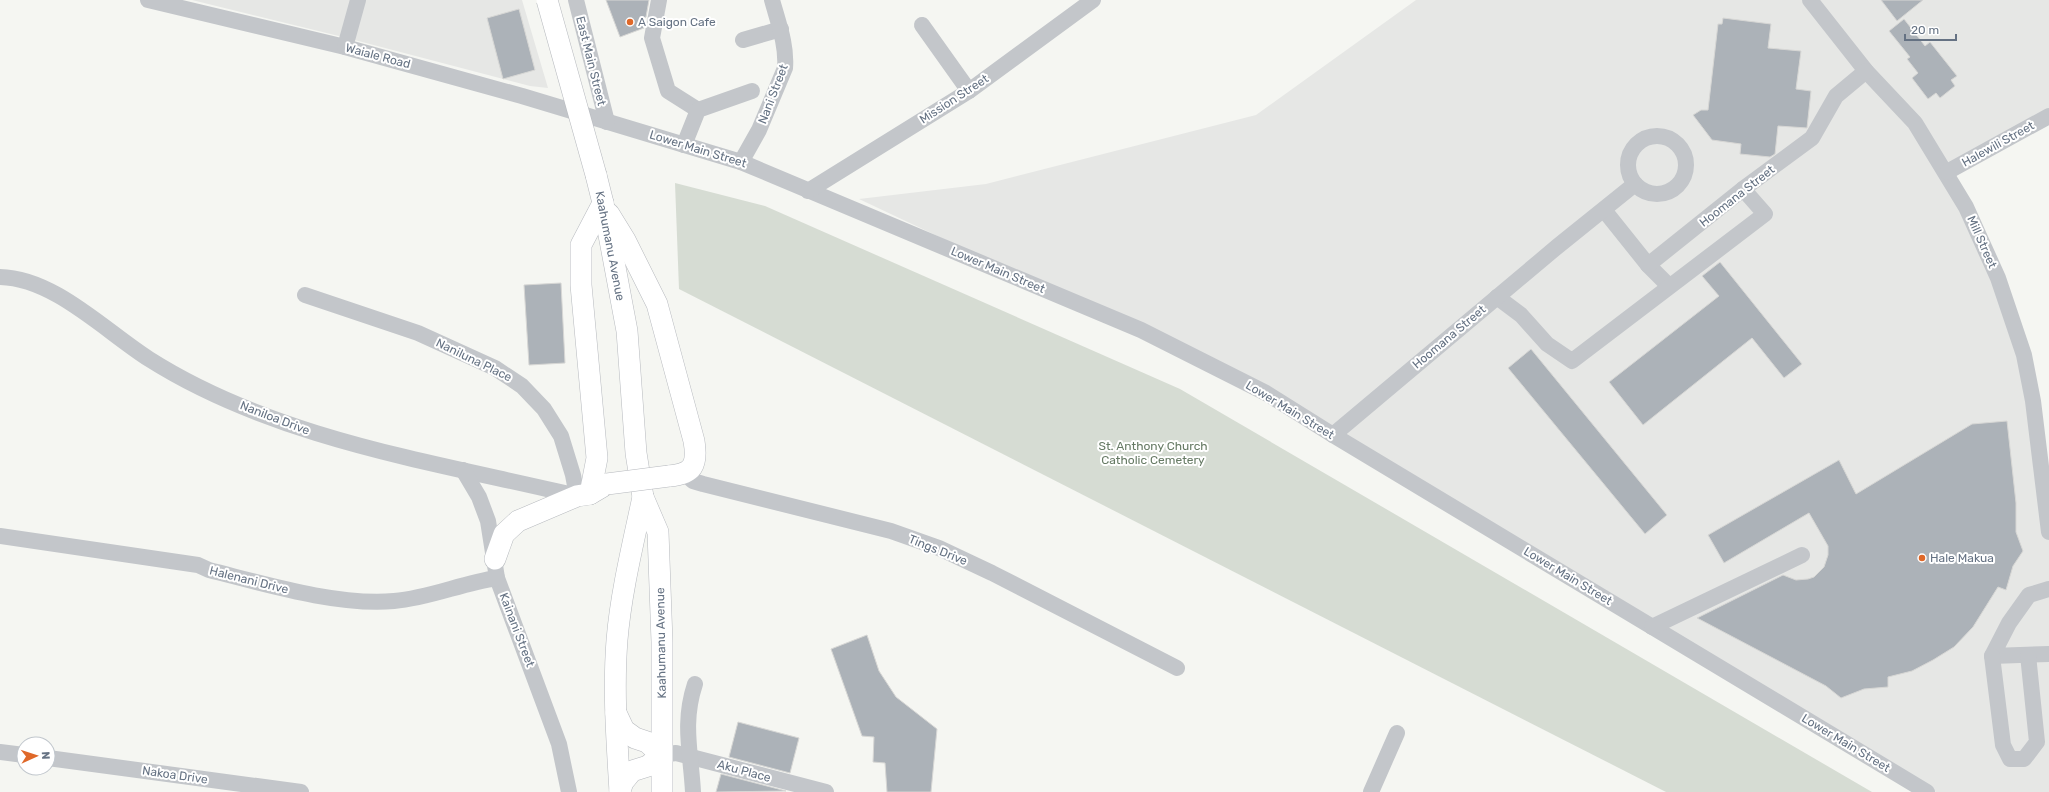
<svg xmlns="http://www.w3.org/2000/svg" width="2049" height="792" font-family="Rubik,sans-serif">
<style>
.built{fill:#e6e7e5}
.green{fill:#d6dcd3}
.building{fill:#acb2b8;stroke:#d7d7d5}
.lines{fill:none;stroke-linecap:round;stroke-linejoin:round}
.major-casing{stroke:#b6b9be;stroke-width:22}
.minor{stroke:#c3c6ca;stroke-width:16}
.major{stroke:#fff;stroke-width:21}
.major-bridge-casing{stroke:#b6b9be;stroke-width:22;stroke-linecap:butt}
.major-bridge{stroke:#fff;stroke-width:21}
.poi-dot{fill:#df6829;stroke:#fff;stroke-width:1.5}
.labels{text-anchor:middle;stroke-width:4;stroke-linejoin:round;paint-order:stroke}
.poi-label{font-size:12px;fill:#657283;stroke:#fff;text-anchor:start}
.street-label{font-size:12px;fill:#657283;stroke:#fff}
.park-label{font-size:12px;fill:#667a64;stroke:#fff}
</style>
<rect width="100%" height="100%" fill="#f5f6f2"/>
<!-- built -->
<g class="built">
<path d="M192 0H522L548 88 530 86 347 38Z"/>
<path d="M1416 0H2049V116L1947 172 2024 355 2049 538V792H1936L1268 392 859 199 986 184 1256 115Z"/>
</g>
<!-- green -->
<path class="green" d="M675 183 765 206 1180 389 1872 792H1666L679 289Z"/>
<!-- building -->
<g class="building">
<path d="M606 0H649L646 17 644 18V28L620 37Z"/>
<path d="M1881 0H1923L1897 21Z"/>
<path d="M519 9 535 70 503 79 487 18Z"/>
<path d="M1723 18 1771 24 1768 48 1801 51 1796 89 1811 91 1807 128 1778 126 1775 154 1770 157 1740 154 1741 144 1712 140 1693 115 1701 110H1708L1718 24H1722Z"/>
<path d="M1904 19 1925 46 1930 42 1957 76 1951 80 1955 86 1940 98 1936 93 1928 99 1912 78 1918 73 1907 59 1910 57 1889 31Z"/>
<path d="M1720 262 1802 364 1784 378 1752 338 1643 425 1609 382 1719 296 1702 276Z"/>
<path d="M561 283 565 363 529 365 524 285Z"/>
<path d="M1531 349 1667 515 1645 534 1508 368Z"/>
<path d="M2007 421 2016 503V532L2023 551 2013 566 2006 590 1998 587 1973 627 1954 647 1933 660 1912 671 1888 677V687L1864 689 1841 698 1826 686 1697 618 1783 575 1796 580 1808 579 1814 577 1824 567 1828 555V546L1809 513 1724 563 1708 535 1839 460 1856 494 1972 424Z"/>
<path d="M867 635 879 671 896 697 937 729 931 792H887L885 763 873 762 874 737 862 736 831 649Z"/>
<path d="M738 722 799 738 790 773 729 757Z"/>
<path d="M721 774 786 791 716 792Z"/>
</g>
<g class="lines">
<!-- major casing -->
<g class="major-casing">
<g id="major">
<path d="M596 175 603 203 627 331 636 453 643 497 658 532 662 642V792"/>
<path d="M609 214 625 240 657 304 694 441C698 465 693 474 669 476"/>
<path d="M590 494 597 458 581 285V245L603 203"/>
<path d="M495 559 504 534 518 521 577 496 590 494 602 487"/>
<path d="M616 713 624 730 635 738 647 742 661 755"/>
<path d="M620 791 623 782 632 771 648 766 661 755"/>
<path d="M620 792C617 742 613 691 617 640 621 592 633 544 643 497"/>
</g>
</g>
<!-- minor -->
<g class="minor">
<path d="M148 0 345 47 522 96 741 162 1141 330 1266 393 1333 435 1927 792"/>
<path d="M576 0 607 122"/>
<path d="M659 0 652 38 668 91 698 110"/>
<path d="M1810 0 1866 71 1915 123 1966 207 1998 278 2024 355 2033 401 2049 532"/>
<path d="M922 25 969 91"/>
<path d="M743 40 781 29"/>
<path d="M345 47 358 0"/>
<circle cx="1657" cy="165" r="29"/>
<path d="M684 145 698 110 752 91"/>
<path d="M741 162 759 130 785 68C787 45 778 22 772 0"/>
<path d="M1947 172 2049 116"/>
<path d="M808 191 969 91 1093 0"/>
<path d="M1604 210 1648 265 1669 286"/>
<path d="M1648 265 1743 189 1812 138 1836 96 1866 71"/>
<path d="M0 277C54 278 105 331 149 359 275 439 434 462 577 496L573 475 561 436 544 409 522 386 495 368 418 333 305 295"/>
<path d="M1497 297 1521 315 1547 344 1572 361 1765 214 1743 189"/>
<path d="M1333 435 1558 246 1635 184"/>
<path d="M463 470 479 497 488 521 497 578 559 744 569 792"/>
<path d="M685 474 693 481 703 484 891 531 939 548 992 573 1177 668"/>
<path d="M0 536 198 565 209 570C265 584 337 606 394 601 430 598 462 583 497 578"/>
<path d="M2049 589 2029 595 2009 623 1992 656 2049 654"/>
<path d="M1652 627 1802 555"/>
<path d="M1992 656 2003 745 2010 759H2024L2037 742 2028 655"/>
<path d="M0 752 24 755"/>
<path d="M661 755 676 753 826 792"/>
<path d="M48 758 301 792"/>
<path d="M693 792C691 753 682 723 695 684"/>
<path d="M1371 792 1397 733"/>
</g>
<!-- major -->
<use href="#major" class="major"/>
<!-- major-bridge casing -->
<g class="major-bridge-casing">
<g id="major-bridge">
<path d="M547 0 596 175"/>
<path d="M607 484 669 476"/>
</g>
</g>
<!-- major-bridge -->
<use href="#major-bridge" class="major-bridge"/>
</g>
<!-- markers -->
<g class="poi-dot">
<circle cx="630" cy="22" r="4"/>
<circle cx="1922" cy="558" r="4"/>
</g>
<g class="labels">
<!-- poi labels -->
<g class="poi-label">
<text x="638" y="26">A Saigon Cafe</text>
<text x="1930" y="562">Hale Makua</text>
</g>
<!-- street labels -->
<g class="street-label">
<text transform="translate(378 56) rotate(15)" y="4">Waiale Road</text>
<text transform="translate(591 61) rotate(76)" y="4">East Main Street</text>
<text transform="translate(773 94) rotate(-69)" y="4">Nani Street</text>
<text transform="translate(954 99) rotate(-33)" y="4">Mission Street</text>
<text transform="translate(1998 144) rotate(-29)" y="4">Halewili Street</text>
<text transform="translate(698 149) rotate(17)" y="4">Lower Main Street</text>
<text transform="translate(1737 196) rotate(-38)" y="4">Hoomana Street</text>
<text transform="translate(1982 242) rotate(66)" y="4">Mill Street</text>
<text transform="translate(610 246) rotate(79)" y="4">Kaahumanu Avenue</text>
<text transform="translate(998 270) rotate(23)" y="4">Lower Main Street</text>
<text transform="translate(1449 337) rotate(-40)" y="4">Hoomana Street</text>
<text transform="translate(474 360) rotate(26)" y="4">Naniluna Place</text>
<text transform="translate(1290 410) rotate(31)" y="4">Lower Main Street</text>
<text transform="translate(275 418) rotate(21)" y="4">Naniloa Drive</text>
<text transform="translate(938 550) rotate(22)" y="4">Tings Drive</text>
<text transform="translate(1568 576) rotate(31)" y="4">Lower Main Street</text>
<text transform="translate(249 580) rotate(14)" y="4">Halenani Drive</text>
<text transform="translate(517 630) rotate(69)" y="4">Kainani Street</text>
<text transform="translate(661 643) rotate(-91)" y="4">Kaahumanu Avenue</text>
<text transform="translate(1846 743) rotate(31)" y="4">Lower Main Street</text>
<text transform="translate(744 771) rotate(15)" y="4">Aku Place</text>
<text transform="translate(175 775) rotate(8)" y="4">Nakoa Drive</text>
</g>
<!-- park labels -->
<g class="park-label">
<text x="1153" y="450">St. Anthony Church<tspan x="1153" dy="14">Catholic Cemetery</tspan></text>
</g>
</g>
<!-- north arrow -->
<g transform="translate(36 756) rotate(87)"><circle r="19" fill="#ffffff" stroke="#c1c7cd"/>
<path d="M0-3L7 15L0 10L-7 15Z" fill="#df6829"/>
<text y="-6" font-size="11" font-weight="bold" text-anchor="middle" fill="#657283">N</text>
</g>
<!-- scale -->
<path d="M1905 34v6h51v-6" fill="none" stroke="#657283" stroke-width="2"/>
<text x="1911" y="34" font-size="12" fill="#657283" stroke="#ffffff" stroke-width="3" paint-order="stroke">20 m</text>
</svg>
